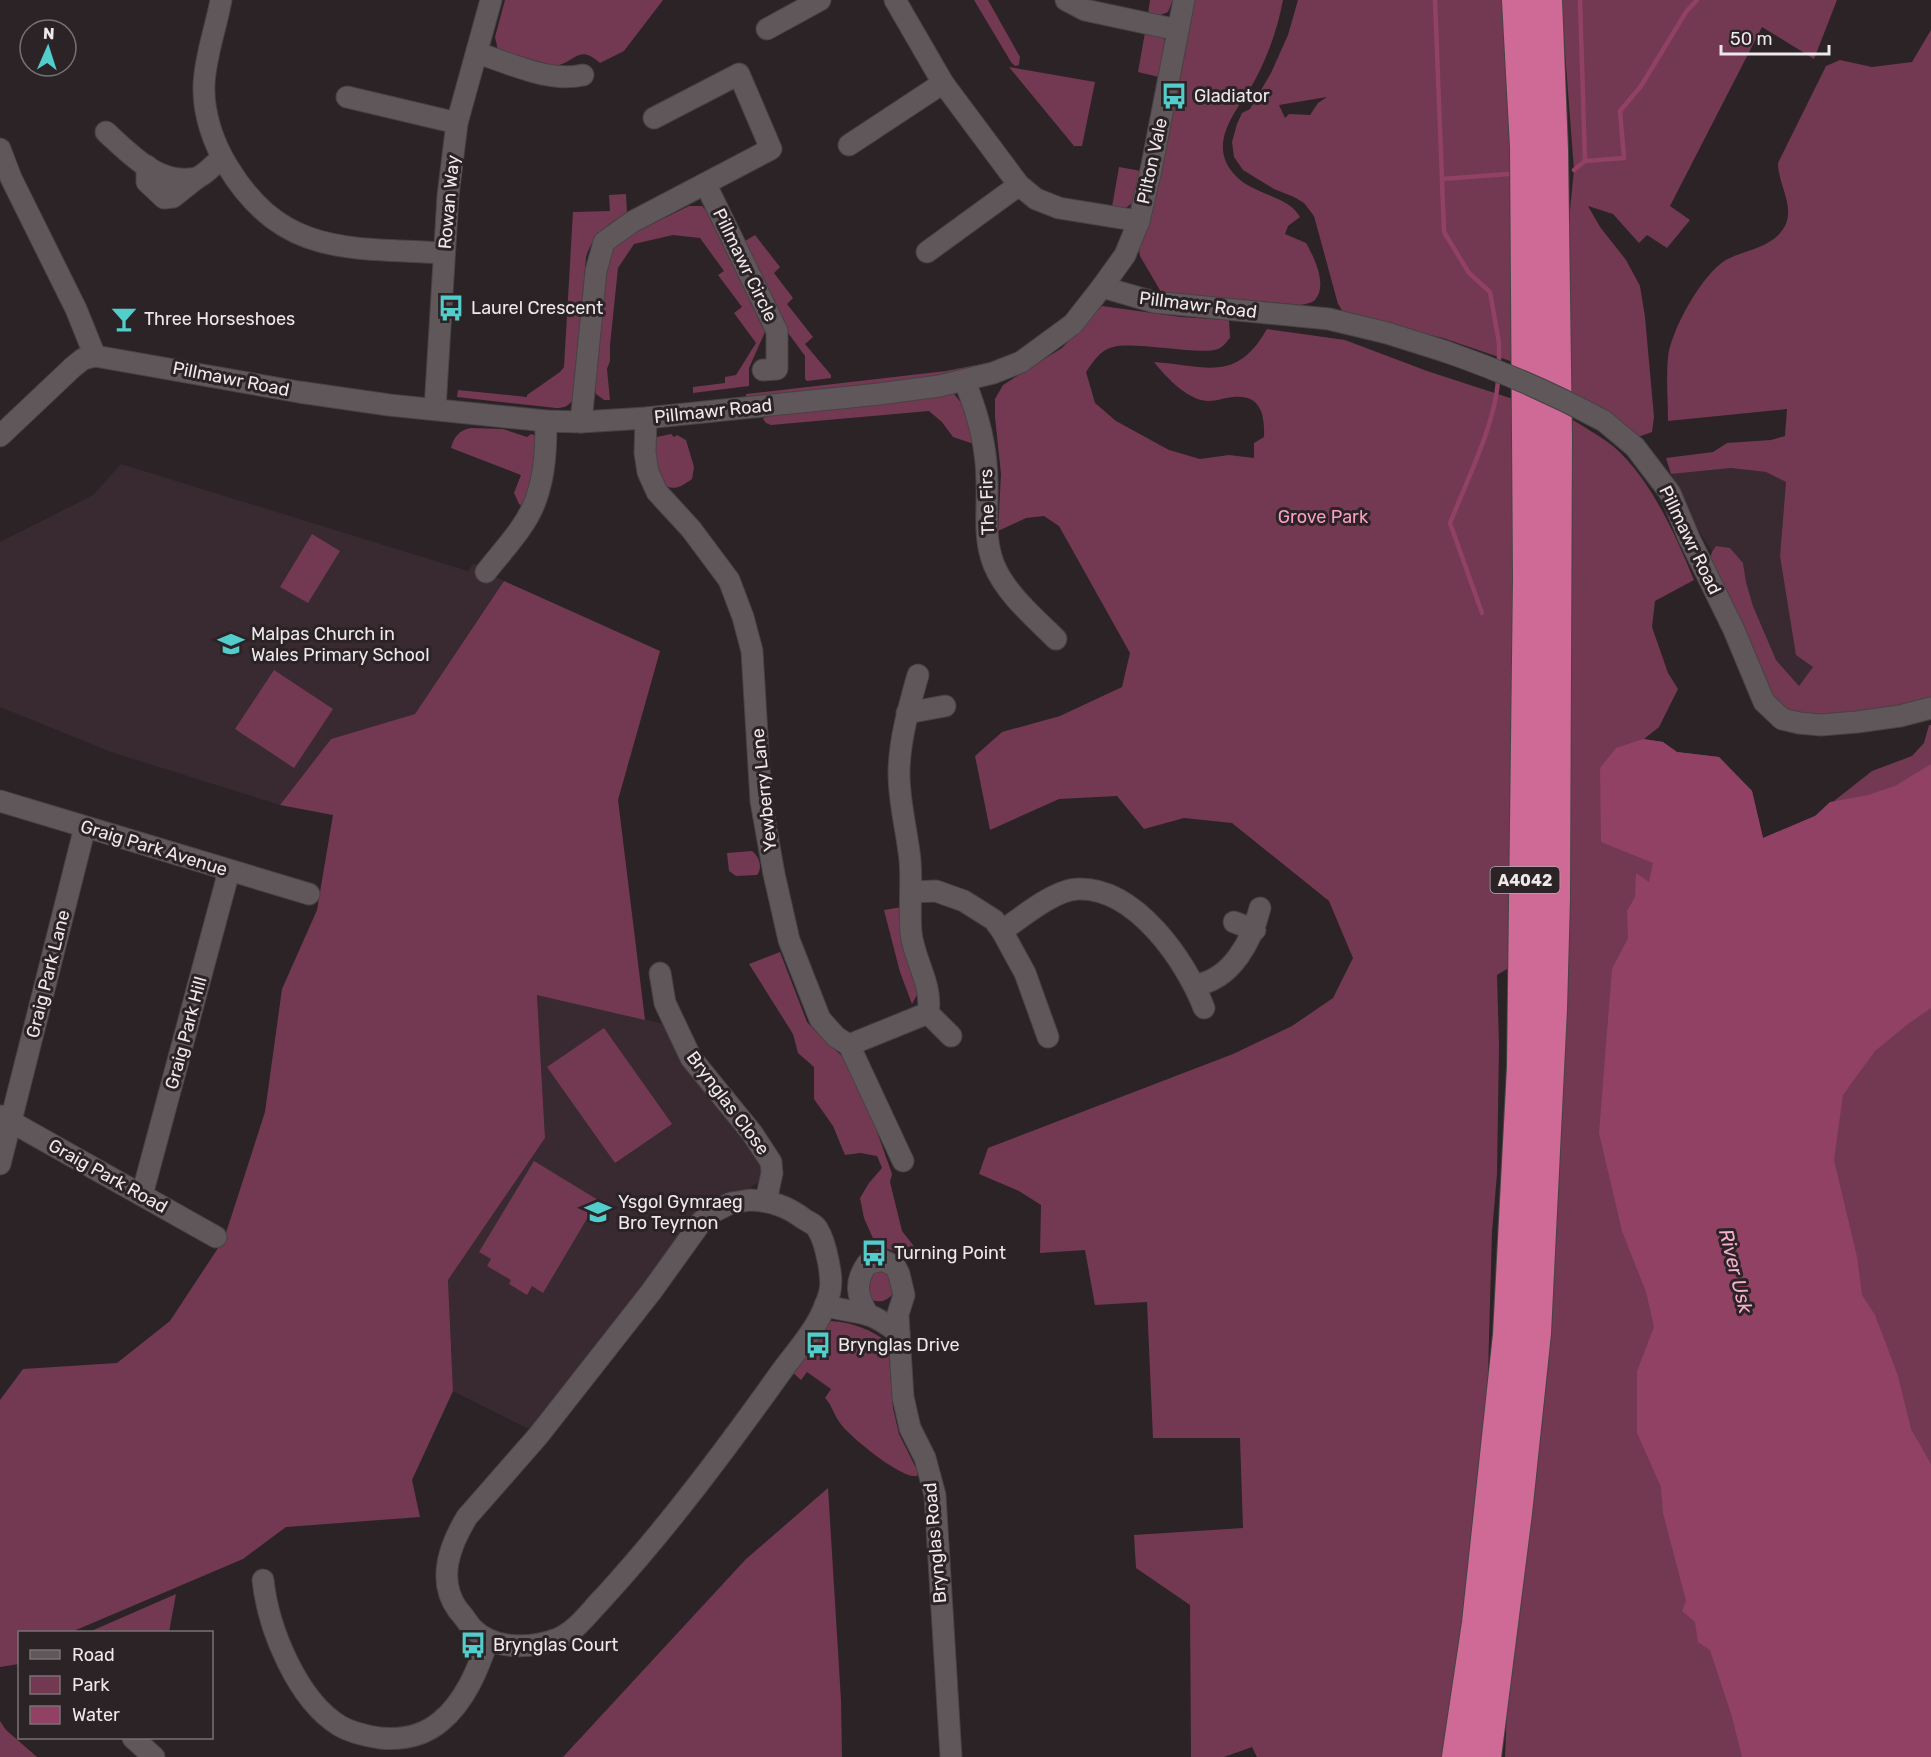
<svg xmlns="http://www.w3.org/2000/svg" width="1931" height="1757" font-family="Rubik,sans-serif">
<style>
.built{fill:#382a30}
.green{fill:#733952;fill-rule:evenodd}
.water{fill:#904164}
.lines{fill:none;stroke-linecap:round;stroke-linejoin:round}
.stream{stroke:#904164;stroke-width:4.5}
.minor-casing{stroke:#474244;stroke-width:23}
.highway-casing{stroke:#474244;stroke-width:34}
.minor{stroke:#60575a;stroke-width:21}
.highway{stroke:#cf6a96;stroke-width:32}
.minor-bridge-casing{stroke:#474244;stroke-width:23;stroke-linecap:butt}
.minor-bridge{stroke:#60575a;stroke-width:21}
.labels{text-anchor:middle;stroke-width:6;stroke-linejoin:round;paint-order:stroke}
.shield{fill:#2b2326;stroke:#b3adaf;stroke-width:1.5}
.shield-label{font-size:16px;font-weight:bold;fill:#ede8ea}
.poi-label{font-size:18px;fill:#ede8ea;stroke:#2b2326;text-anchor:start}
.street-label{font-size:18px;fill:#ede8ea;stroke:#2b2326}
.park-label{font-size:18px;fill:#f99fc4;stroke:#2b2326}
.water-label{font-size:20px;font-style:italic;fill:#f5b0cb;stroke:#2b2326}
</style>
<rect width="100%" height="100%" fill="#2b2326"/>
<!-- built -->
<g class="built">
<path d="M121 464 468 571 474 563 486 572 504 581 415 714 331 739 280 805 111 752 0 707V542L93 495Z"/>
<path d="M1731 468 1766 472 1786 482 1780 556 1813 667 1799 686 1776 660 1753 606 1746 582 1743 563 1717 546 1712 552 1692 520 1671 474Z"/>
<path d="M537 994 664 1024 684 1063 759 1158 764 1179 744 1191 643 1287 533 1431 453 1391 448 1280 545 1138Z"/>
</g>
<!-- green -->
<g class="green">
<path d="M505 0H663L624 51 600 63C578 43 575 63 555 66L498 50 495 37Z"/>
<path d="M974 0H988L1020 57 1019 65 1015 66 1011 62Z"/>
<path d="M1150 0H1173L1168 12 1158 16 1148 14Z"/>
<path d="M1191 0H1283C1278 27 1269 53 1256 78 1243 104 1208 137 1230 169 1248 196 1287 193 1300 217L1288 226 1285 234 1306 243C1314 257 1328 285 1315 300 1312 303 1305 304 1301 305L1161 292 1140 256 1138 244Z"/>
<path d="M1298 0H1507L1516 363 1443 338 1345 315 1338 304 1314 216 1304 203 1294 197 1274 189 1243 170 1234 157 1232 142 1237 124 1242 113 1250 109 1271 73 1288 35ZM1327 97 1318 103 1310 115 1289 114 1285 118 1279 105Z"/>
<path d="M1561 0H1837L1814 59 1762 27 1670 206 1690 220 1667 248 1647 235 1639 243 1613 214 1588 206 1600 227 1626 260 1640 286 1645 317 1654 417 1652 432 1638 437 1570 392V210L1574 170Z"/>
<path d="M1146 27 1164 37 1165 42 1159 77 1138 72Z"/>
<path d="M1931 30V700L1858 716H1802L1777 706 1708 564 1712 552 1716 546 1730 548 1743 563 1746 582 1753 606 1776 660 1799 686 1813 667 1796 655 1780 556 1786 482 1766 472 1731 468 1671 474 1666 458 1713 452 1727 443 1771 440 1785 436 1787 409 1668 421C1668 400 1666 378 1668 357 1671 330 1702 274 1726 260 1746 249 1773 248 1785 226 1795 206 1778 184 1778 163L1826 66 1840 60 1872 67 1912 62Z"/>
<path d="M1009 67 1095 82 1082 146H1074Z"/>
<path d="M1119 167 1141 171 1134 202 1124 209 1112 207Z"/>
<path d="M626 194 627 213C607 224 593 235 586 257L574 399C568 406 565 408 556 408L457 397 458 390 527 397V395L560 372 564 367 573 212 610 211 609 195Z"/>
<path d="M689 206H702L706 210 765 332 749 368V386L693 393V387L725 383V377L736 375 756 343 734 313 742 307 718 275 724 271 700 238 673 235 634 244 618 268 610 345V361L607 369 610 400H604L596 394 595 389 608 254 624 238Z"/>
<path d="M755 235 780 267 774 273 793 298 787 304 813 337 805 344 831 375V378L807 381 805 379V356L786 330 745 241Z"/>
<path d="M1102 306 1181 317 1229 320 1230 338C1227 341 1224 346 1220 348 1206 357 1136 341 1113 347 1100 350 1093 362 1086 372L1095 403 1116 421 1169 450 1200 459 1229 455 1254 458V443L1264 437C1265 415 1261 394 1233 397 1222 398 1213 403 1201 400 1183 395 1165 376 1154 362 1207 366 1236 383 1267 329L1345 340 1427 371 1513 399V596L1517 847 1512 966 1497 975 1499 1045 1497 1174 1492 1232 1487 1409 1475 1525 1446 1757H1257L1252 1747 1224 1757H1191L1190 1605 1136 1568 1134 1535 1243 1528 1240 1438H1153L1147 1302 1095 1305 1085 1250 1040 1253 1041 1205 1019 1191 979 1174 988 1148 1233 1054 1292 1026 1333 998 1353 958 1329 901 1232 823 1184 818 1144 829 1117 796 1059 799 990 830 975 756 1002 732 1060 716 1122 687 1130 653 1059 526 1044 516 1026 518 998 531 1001 474 995 417V399L1003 385 1062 348Z"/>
<path d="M1002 360 949 375 746 398V394L946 371Z"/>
<path d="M951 390 969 413 974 444 953 437 942 422 929 411 771 425 766 423 763 419 766 414Z"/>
<path d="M1570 418C1584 427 1600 436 1613 446 1651 479 1675 534 1694 580L1655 601 1652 627 1668 673 1678 689 1659 727 1644 739 1663 742 1677 752 1719 757 1752 791 1763 838 1815 816 1872 771 1912 756 1924 743 1929 725H1931V817L1652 869 1650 882 1817 1757H1505L1507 1710 1547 1377 1557 1223 1565 1035Z"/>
<path d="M471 428 503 429 527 437 531 434 540 437C537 451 531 497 522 506L519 504 514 493 521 475 451 448C454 437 459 430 471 428Z"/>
<path d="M671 434 674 437 677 435 686 440 694 467 692 479C679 488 673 492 660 482L652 438Z"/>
<path d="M312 534 340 551 308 603 280 587Z"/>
<path d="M504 581 660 651 618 800 645 1020 537 995 545 1138 448 1280 453 1391 412 1480 420 1517 286 1527 243 1559 76 1630 75 1632H20L19 1664 0 1667V1400L23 1369 117 1363 170 1321 224 1239 265 1112 282 989 317 910 333 815 280 805 331 739 415 714Z"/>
<path d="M274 670 333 709 294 768 235 729Z"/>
<path d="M752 851C759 856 763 868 757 875L736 876 729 871 727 853Z"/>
<path d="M902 907 918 993 912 1004 900 972 884 910Z"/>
<path d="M1931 930V1726L1782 1041Z"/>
<path d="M780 952 807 1022 822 1038 849 1062 869 1109 892 1174 890 1182 902 1231 917 1250 894 1251 876 1245 864 1218 860 1198 869 1183 882 1168 877 1156 860 1153 845 1155 833 1126 814 1099V1067L798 1053 793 1034 749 964Z"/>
<path d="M604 1028 672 1124 615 1163 547 1067Z"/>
<path d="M534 1161 598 1200 543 1293 532 1286 527 1295 509 1284 511 1280 487 1266 491 1259 479 1252Z"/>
<path d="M880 1270 889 1273 894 1292C888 1301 881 1303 872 1300L864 1281 867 1276Z"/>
<path d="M831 1321C851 1322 873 1330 888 1343L893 1408 899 1434 918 1472 917 1476C901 1479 849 1436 840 1423 834 1415 832 1405 825 1398L831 1389 807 1372 801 1380 791 1371 823 1328Z"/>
<path d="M828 1488 841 1700 842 1757H563L746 1559Z"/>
<path d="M176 1594 169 1632H89Z"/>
<path d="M0 1721 6 1730 37 1757H0Z"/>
</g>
<!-- water -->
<path class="water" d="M1643 739 1663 742 1677 752 1719 757 1752 791 1763 838 1815 816 1830 802 1868 795 1895 786 1931 764V1008L1908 1024 1875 1051 1843 1095 1834 1160 1857 1257 1862 1295 1875 1315 1898 1376 1911 1429 1931 1464V1757H1742L1732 1717 1710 1650 1698 1642 1695 1622 1682 1611 1686 1601 1663 1513 1661 1487 1637 1433V1371L1654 1327 1646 1292 1622 1231 1599 1133 1612 969 1628 938 1627 911 1635 897 1636 873 1649 882 1653 863 1601 842 1600 768 1616 748Z"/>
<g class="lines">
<!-- stream -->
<g class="stream">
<path d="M1435 0 1444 232 1469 273 1490 292 1499 343V364"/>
<path d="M1580 0 1585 161"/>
<path d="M1574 170 1585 161 1624 158 1620 111 1641 86 1686 12 1697 0"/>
<path d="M1442 179 1508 174"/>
<path d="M1482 613 1450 523C1466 483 1497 420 1498 378"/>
</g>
<!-- minor casing -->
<g class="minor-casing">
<g id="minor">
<path d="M221 0C216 28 205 56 204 85 203 113 213 143 228 167 283 258 352 247 444 253"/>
<path d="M895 0 943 83 1019 185 1036 199 1059 208 1139 221"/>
<path d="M1066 0 1085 10 1178 30"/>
<path d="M767 29 820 0"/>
<path d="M477 53C510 63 549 83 583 75"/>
<path d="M347 97 457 123"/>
<path d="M106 132C130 154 159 186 196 178 204 176 215 163 222 158"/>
<path d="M849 145 943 83"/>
<path d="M0 149 11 178 76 309 95 356"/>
<path d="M147 166V182L164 198 173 197 197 178"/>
<path d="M706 185 777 331V369L763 370"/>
<path d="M927 252 1019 185"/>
<path d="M1102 287 1154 302 1329 319 1387 333 1444 351"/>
<path d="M964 380C978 413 987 447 987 483 988 512 983 537 994 565 1006 594 1035 618 1056 639"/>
<path d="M435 409 448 196 457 123 491 0"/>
<path d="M646 418 645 453 648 472 657 492 691 529 729 580 743 617 752 651 761 801 774 874 789 940 820 1019 836 1037 849 1045 903 1161"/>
<path d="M1604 421 1635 447 1670 493 1689 538 1734 630 1764 702 1782 719 1799 723 1821 725 1857 722 1900 716 1931 708"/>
<path d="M581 422 596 271 604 242 632 222 771 149 739 74 654 118"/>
<path d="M0 436 73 367 83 359 95 356 299 392 389 405 546 421 581 422 646 418 879 394 939 386 993 373 1021 362 1073 324 1102 287 1125 255 1139 221 1151 170 1184 0"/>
<path d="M486 572C503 550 527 526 536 499 545 474 546 448 546 421"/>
<path d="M907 713 945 706"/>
<path d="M0 801 309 894"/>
<path d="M911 892 936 891 964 901 994 920 1002 931 1025 973 1048 1037"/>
<path d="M1234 922 1255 930"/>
<path d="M1002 931C1022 917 1055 889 1079 889 1136 888 1186 961 1204 1008"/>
<path d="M660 973 665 1003 691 1058 752 1133 771 1162 772 1173 766 1201"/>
<path d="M1195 985C1232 980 1252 940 1260 908"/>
<path d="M928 1013 951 1036"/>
<path d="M849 1045 928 1013C933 985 914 960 911 933 909 909 912 884 910 860 907 831 899 803 899 774 899 741 909 707 918 675"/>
<path d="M1 1116 216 1237"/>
<path d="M0 1164 85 827"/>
<path d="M142 1195 229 871"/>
<path d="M750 1200C771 1201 787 1206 804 1219 809 1222 816 1225 818 1230 823 1238 826 1250 828 1260 830 1270 832 1280 830 1291 828 1300 824 1309 820 1317 810 1337 794 1354 781 1372 726 1449 668 1527 604 1597 590 1611 576 1632 557 1639 530 1649 493 1650 472 1628 467 1622 463 1615 458 1610 436 1580 450 1545 467 1517L538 1436 651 1292 702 1221 715 1211 731 1203Z"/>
<path d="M825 1305C839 1310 855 1311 869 1315 880 1319 889 1326 899 1333L903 1397 910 1428 925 1458 935 1495 951 1757"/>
<path d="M868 1315C857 1296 854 1283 867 1264L882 1260 895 1266 899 1274 904 1295 898 1314 899 1333"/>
<path d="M263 1580C268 1628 297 1700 340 1726 352 1733 367 1736 380 1738 401 1740 423 1736 440 1722 465 1702 478 1669 488 1640"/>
<path d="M133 1738 154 1757"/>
</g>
</g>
<!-- highway casing -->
<g class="highway-casing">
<g id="highway">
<path d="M1458 1757 1478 1623 1509 1335 1523 1067 1529 579 1526 146 1518 0"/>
<path d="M1485 1757 1516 1513 1535 1333 1551 1009 1554 899 1556 438 1552 150 1546 0"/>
</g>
</g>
<!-- minor -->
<use href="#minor" class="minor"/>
<!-- highway -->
<use href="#highway" class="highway"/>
<!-- minor-bridge casing -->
<g class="minor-bridge-casing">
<path id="minor-bridge" d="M1444 351C1499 370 1552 393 1604 421"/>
</g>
<!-- minor-bridge -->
<use href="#minor-bridge" class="minor-bridge"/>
</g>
<!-- icons -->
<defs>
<g id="bus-bare" transform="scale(2.07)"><path d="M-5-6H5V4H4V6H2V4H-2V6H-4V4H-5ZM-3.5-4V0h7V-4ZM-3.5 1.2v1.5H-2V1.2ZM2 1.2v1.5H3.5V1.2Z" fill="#53cdcb" stroke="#2b2326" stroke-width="2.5" paint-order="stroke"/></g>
<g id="bar-bare" transform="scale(2.07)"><path d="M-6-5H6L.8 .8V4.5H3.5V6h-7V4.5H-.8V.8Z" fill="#53cdcb" stroke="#2b2326" stroke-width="2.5" paint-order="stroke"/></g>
<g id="school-bare" transform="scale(2.07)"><path d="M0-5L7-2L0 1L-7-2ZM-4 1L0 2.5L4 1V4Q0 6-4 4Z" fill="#53cdcb" stroke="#2b2326" stroke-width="2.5" paint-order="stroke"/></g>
</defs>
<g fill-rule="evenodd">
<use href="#bus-bare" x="1174" y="96"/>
<use href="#bus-bare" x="451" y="308"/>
<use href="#bar-bare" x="124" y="319"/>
<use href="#school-bare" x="231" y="644"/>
<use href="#school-bare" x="598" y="1212"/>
<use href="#bus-bare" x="874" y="1253"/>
<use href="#bus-bare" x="818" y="1345"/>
<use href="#bus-bare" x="473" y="1645"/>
</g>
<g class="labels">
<!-- shield labels -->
<rect class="shield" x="1490.5" y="867" width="69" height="26" rx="4.5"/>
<g class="shield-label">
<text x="1525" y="886">A4042</text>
</g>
<!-- poi labels -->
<g class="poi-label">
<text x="1194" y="102">Gladiator</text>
<text x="471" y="314">Laurel Crescent</text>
<text x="144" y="325">Three Horseshoes</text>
<text x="251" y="640">Malpas Church in<tspan x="251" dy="21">Wales Primary School</tspan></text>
<text x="618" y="1208">Ysgol Gymraeg<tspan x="618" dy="21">Bro Teyrnon</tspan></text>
<text x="894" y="1259">Turning Point</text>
<text x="838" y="1351">Brynglas Drive</text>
<text x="493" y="1651">Brynglas Court</text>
</g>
<!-- street labels -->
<g class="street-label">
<text transform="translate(1152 161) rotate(-78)" y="6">Pilton Vale</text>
<text transform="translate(449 202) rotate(-85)" y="6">Rowan Way</text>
<text transform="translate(745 265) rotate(64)" y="6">Pillmawr Circle</text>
<text transform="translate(1198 305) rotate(7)" y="6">Pillmawr Road</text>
<text transform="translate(231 379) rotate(11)" y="6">Pillmawr Road</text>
<text transform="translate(713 411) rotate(-6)" y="6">Pillmawr Road</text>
<text transform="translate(987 502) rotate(-92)" y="6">The Firs</text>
<text transform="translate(1690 540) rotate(64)" y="6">Pillmawr Road</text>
<text transform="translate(764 790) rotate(-96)" y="6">Yewberry Lane</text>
<text transform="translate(154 848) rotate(17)" y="6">Graig Park Avenue</text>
<text transform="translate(48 974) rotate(-76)" y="6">Graig Park Lane</text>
<text transform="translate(186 1033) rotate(-75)" y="6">Graig Park Hill</text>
<text transform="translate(728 1103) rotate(53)" y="6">Brynglas Close</text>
<text transform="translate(108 1176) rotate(29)" y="6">Graig Park Road</text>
<text transform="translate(935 1543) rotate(-95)" y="6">Brynglas Road</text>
</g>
<!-- park labels -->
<g class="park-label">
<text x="1323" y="523">Grove Park</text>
</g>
<!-- water labels -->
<g class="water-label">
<text transform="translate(1736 1271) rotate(76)" y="7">River Usk</text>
</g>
</g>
<!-- legend -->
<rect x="18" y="1631" width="195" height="108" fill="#2b2326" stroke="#797274" stroke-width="1.5"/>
<rect x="30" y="1650" width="30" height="9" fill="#60575a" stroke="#797274" stroke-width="1.5"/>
<text x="72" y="1661" font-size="18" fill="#ede8ea">Road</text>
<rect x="30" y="1676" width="30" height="18" fill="#733952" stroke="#797274" stroke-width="1.5"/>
<text x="72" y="1691" font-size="18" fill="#ede8ea">Park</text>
<rect x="30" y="1706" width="30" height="18" fill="#904164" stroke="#797274" stroke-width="1.5"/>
<text x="72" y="1721" font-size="18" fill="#ede8ea">Water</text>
<!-- north arrow -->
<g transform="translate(48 48) rotate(3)"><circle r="28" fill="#2b2326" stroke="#797274" stroke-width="1.5"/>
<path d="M0-4.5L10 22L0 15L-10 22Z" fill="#53cdcb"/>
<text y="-9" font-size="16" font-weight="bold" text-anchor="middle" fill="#ede8ea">N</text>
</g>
<!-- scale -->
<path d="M1721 45v9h108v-9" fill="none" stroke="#ede8ea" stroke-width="3"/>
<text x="1730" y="45" font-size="18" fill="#ede8ea" stroke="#2b2326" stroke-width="4.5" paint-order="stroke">50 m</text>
</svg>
